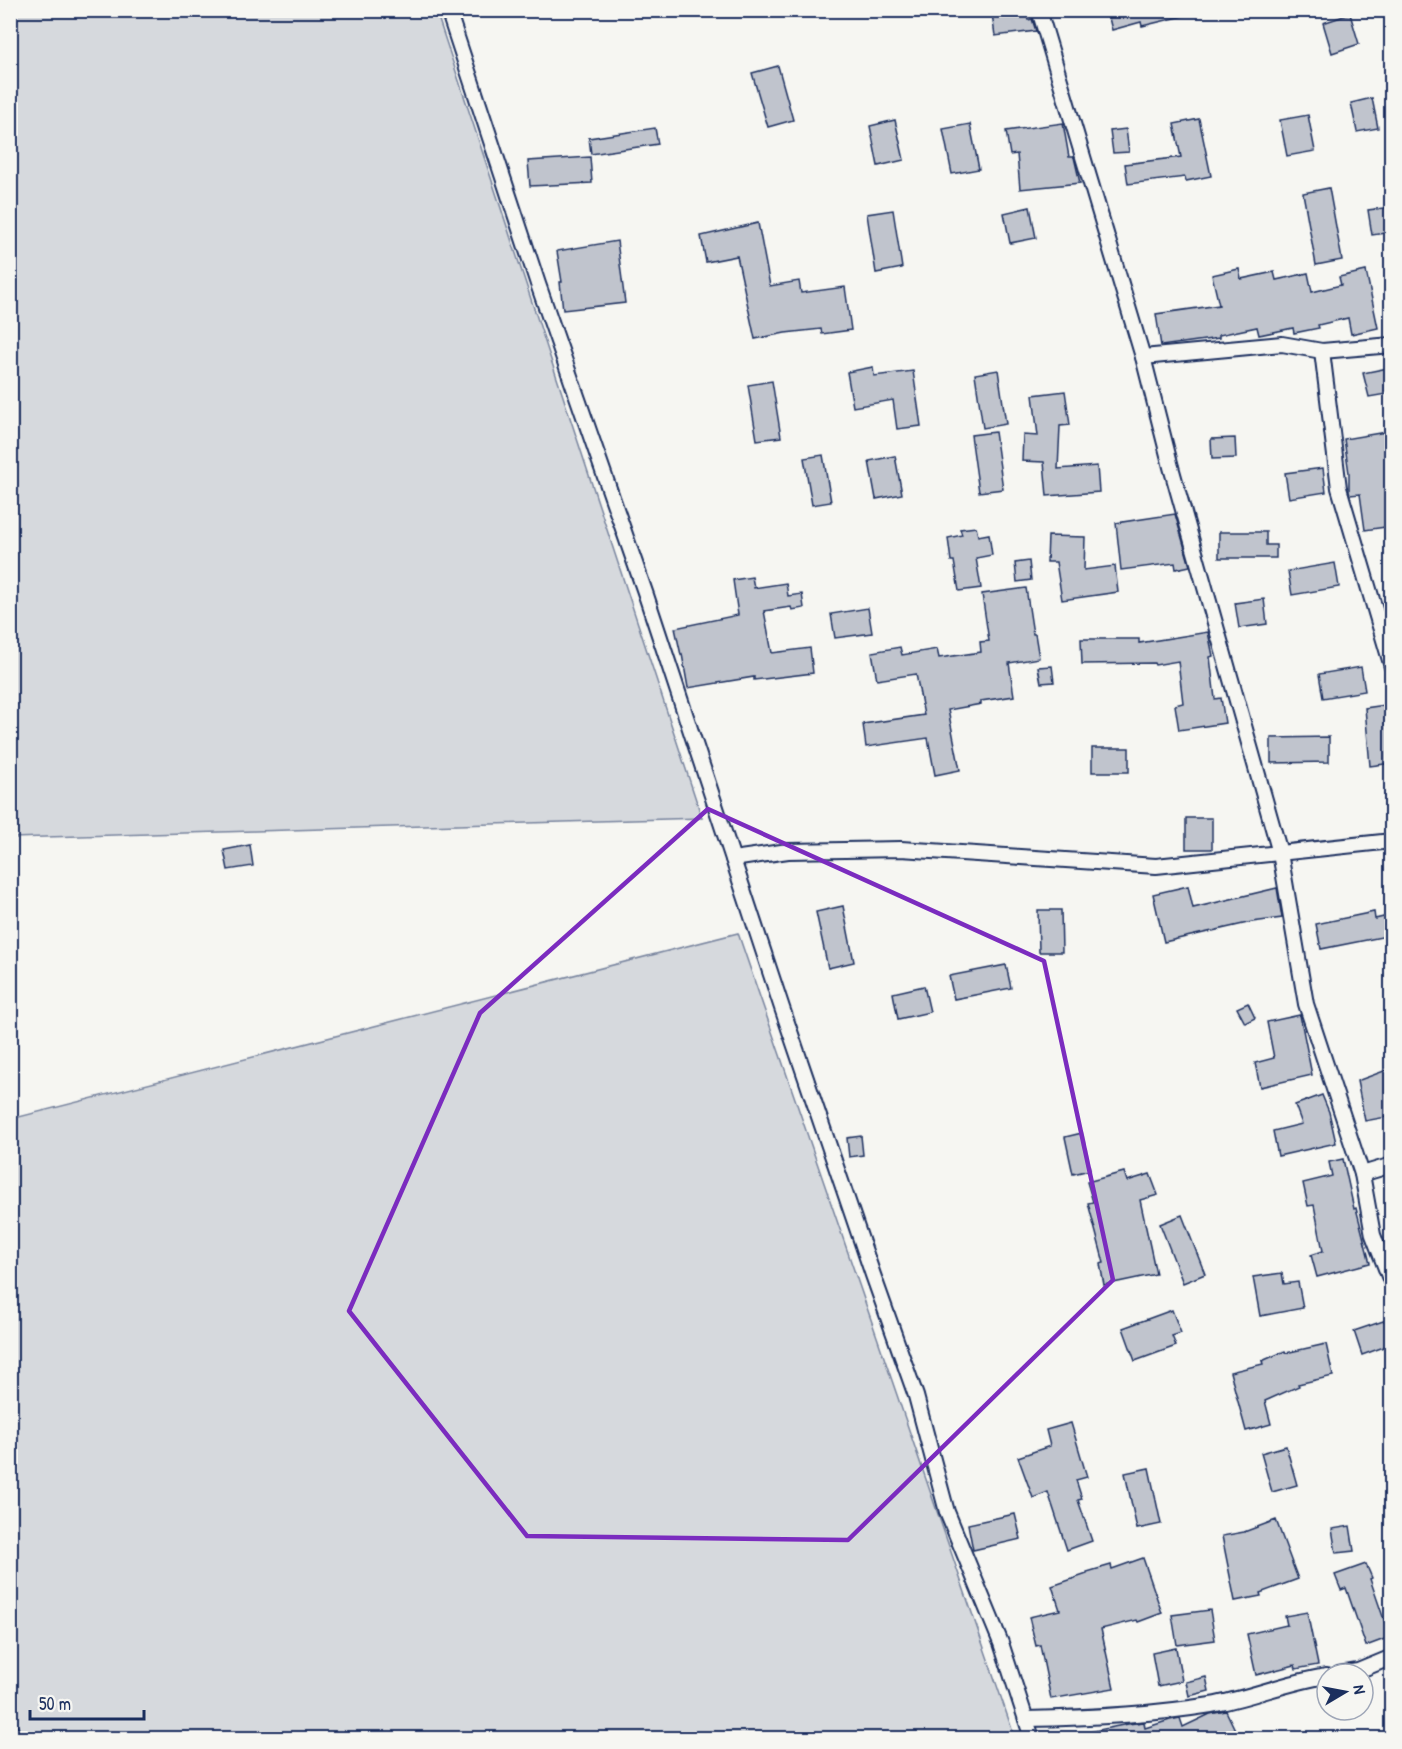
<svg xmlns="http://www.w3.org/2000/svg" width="1402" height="1749" font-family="'Patrick Hand',sans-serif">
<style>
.green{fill:#d6d9dd;stroke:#78849e;stroke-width:1.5}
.building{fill:#c0c4cd;stroke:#1b2f5e;stroke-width:1.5}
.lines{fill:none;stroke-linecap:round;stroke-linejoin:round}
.street-casing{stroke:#1b2f5e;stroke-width:18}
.street{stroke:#f6f6f2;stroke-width:14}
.marked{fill:none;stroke:#7b2cbf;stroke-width:4.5;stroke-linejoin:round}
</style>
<rect width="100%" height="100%" fill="#f6f6f2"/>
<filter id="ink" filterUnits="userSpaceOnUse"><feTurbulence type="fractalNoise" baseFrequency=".0167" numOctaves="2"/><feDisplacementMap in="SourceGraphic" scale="12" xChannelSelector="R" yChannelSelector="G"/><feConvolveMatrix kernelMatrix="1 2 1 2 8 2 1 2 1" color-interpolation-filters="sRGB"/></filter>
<g filter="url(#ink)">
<!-- green -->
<g class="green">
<path d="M10 11H436L702 818 11 838Z"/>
<path d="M738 933 1015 1738H11V1119Z"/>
</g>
<!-- building -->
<g class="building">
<path d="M1008 10H1026L1028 20 1032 19 1036 31 995 36 992 13Z"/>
<path d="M1107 10H1188V15L1142 26 1141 22 1112 30Z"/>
<path d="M1350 14 1359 44 1332 53 1323 23Z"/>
<path d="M778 66 793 120 768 127 752 73Z"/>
<path d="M1372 98 1378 128 1357 132 1351 103Z"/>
<path d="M1308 115 1315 151 1287 156 1280 120Z"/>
<path d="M1199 119 1211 176 1186 181 1185 177 1128 184 1125 164 1181 157 1174 124Z"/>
<path d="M895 120 904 160 878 166 870 126Z"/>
<path d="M1063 123 1069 157H1074L1080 183 1020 189 1017 154 1010 155 1006 131Z"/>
<path d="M970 124 979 169 952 174 943 129Z"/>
<path d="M655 128 658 144 591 154 589 138Z"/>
<path d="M1126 129 1129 152 1113 153 1110 131Z"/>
<path d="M590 157 592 183 530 186 528 161Z"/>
<path d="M1329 188 1342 260 1316 265 1303 193Z"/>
<path d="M1030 207 1036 238 1010 243 1004 213Z"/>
<path d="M1392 207V232L1372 235 1368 210Z"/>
<path d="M893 210 902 268 876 273 867 214Z"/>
<path d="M758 223 770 286 799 281 801 293 845 287 851 330 822 334 821 329 785 333 755 339 737 256 706 262 701 236Z"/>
<path d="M617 241 625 303 563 310 560 282H562L557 251Z"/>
<path d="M1239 269 1241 279 1274 272 1276 280 1308 273 1312 292 1341 285 1339 277 1366 271 1378 328 1351 334 1348 318 1318 325 1319 328 1294 333 1293 328 1259 335 1257 327 1219 335V338L1161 346 1156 314 1219 305 1212 275Z"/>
<path d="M873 367 874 376 913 371 921 426 897 429 893 400 853 407 847 372Z"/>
<path d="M1388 368 1392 393 1369 397 1363 373Z"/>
<path d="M998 370 1006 424 983 428 975 374Z"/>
<path d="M772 381 781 437 757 440 748 385Z"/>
<path d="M1065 391 1070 425 1060 426 1058 469 1097 466 1099 492 1047 496 1044 462 1022 461 1023 435 1038 436 1033 395Z"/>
<path d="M1392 431V526L1365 530 1360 494 1350 495 1349 492V473L1344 439Z"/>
<path d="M995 432 1003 489 979 492 971 435Z"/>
<path d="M1235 438 1236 458 1212 459 1211 439Z"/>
<path d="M823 455 831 502 812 505 804 458Z"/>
<path d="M895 456 902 494 876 499 869 461Z"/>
<path d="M1323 468 1326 492 1289 498 1285 473Z"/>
<path d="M1175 514 1190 566 1176 569 1175 563 1121 570 1116 523Z"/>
<path d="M976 527 978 536 989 534 992 555 976 558 981 588 959 591 954 561H951L948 538 962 535 960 529Z"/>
<path d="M1219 532H1266V545H1276V558H1219Z"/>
<path d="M1048 536 1085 537 1084 570 1115 566 1118 592 1062 600 1056 562H1047Z"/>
<path d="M1029 561 1031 580 1017 582 1015 563Z"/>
<path d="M1335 563 1339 587 1292 595 1288 571Z"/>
<path d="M752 577 754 588 786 583 788 596 802 594 804 608 792 610 791 607 764 611 772 653 810 648 813 673 754 680V677L688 688 682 654 681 655 675 628 738 615 733 580Z"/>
<path d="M1026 588 1033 634H1035L1039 658 1009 663 1014 696 981 701V704L948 710 960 770 935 775 928 738 866 747 863 724 924 715 916 674 877 680 872 652 900 647 902 655 937 649 939 658 981 652 980 642 989 641 982 594Z"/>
<path d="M1264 599 1267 624 1239 628 1235 603Z"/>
<path d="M868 608 872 633 835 638 831 614Z"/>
<path d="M1208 632 1213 656 1210 657 1215 699 1221 698 1225 723 1179 730 1175 705 1183 703 1178 661 1155 665 1154 663 1082 664 1081 639H1139V643Z"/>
<path d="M1052 666 1054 682 1041 683 1038 667Z"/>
<path d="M1361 667 1365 691 1323 698 1319 674Z"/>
<path d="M1392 704V763L1370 766 1365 708Z"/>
<path d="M1329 737V762L1271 763V738Z"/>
<rect x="1092" y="748" width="37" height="24"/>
<rect x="1186" y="818" width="26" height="31"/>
<path d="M250 845 253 866 228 870 224 850Z"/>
<path d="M1188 886 1193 908 1277 888 1282 918 1252 922 1164 942 1153 894Z"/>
<path d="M843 906 854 962 828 968 816 912Z"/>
<path d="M1038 910H1061L1062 952H1039Z"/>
<path d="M1374 912 1375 919 1392 915V935L1321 949 1316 924Z"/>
<path d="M1006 965 1011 988 954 999 949 976Z"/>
<path d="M924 986 930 1012 898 1019 893 993Z"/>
<path d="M1248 1003 1255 1018 1245 1023 1237 1008Z"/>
<path d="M1300 1015 1312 1075 1260 1087 1255 1063 1274 1058 1267 1022Z"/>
<path d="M1392 1068V1116L1365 1121 1357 1081Z"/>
<path d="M1322 1095 1329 1112 1336 1143 1278 1156 1273 1131 1302 1124 1295 1105Z"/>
<path d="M1082 1133 1090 1170 1073 1174 1065 1137Z"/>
<path d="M861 1136 863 1155 849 1157 847 1138Z"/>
<path d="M1343 1159 1354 1209 1356 1208 1370 1263 1317 1277 1311 1255 1323 1251 1314 1205 1308 1206 1303 1183 1332 1176 1329 1162Z"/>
<path d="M1124 1172 1127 1181 1150 1174 1158 1195 1140 1200 1156 1274 1104 1285 1100 1264 1104 1263 1088 1203 1093 1202 1087 1182Z"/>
<path d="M1182 1215 1205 1274 1183 1283 1160 1224Z"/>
<path d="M1282 1273 1284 1284 1298 1282 1303 1308 1260 1316 1253 1277Z"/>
<path d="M1172 1310 1181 1333 1172 1336 1176 1346 1135 1361 1123 1328Z"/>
<path d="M1392 1318V1344L1362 1355 1354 1331Z"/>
<path d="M1326 1344 1333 1376 1298 1384 1299 1386 1265 1401 1271 1424 1246 1431 1230 1372 1263 1364 1262 1361 1285 1351 1286 1353Z"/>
<path d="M1071 1423 1087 1477 1076 1480 1082 1499 1078 1500 1092 1541 1067 1550 1048 1492 1033 1498 1018 1457 1050 1446 1046 1430Z"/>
<path d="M1286 1446 1297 1485 1272 1492 1261 1453Z"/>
<path d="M1149 1468 1161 1524 1137 1529 1125 1473Z"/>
<path d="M1015 1514 1021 1539 973 1550 968 1524Z"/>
<path d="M1276 1520 1298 1579 1260 1593 1261 1596 1235 1601 1222 1536 1244 1532Z"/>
<path d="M1350 1526 1354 1551 1336 1553 1332 1529Z"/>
<path d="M1143 1558 1162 1613 1138 1622 1137 1620 1101 1629 1114 1688 1051 1699 1040 1645 1036 1646 1029 1617 1060 1610 1052 1586 1087 1574V1572L1111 1565 1112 1569Z"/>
<path d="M1366 1564 1372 1578 1370 1579 1390 1637 1366 1646 1346 1588 1341 1590 1335 1575Z"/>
<path d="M1210 1610 1215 1640 1177 1645 1172 1615Z"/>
<path d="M1307 1612 1318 1665 1296 1669 1295 1665 1256 1675 1247 1634 1287 1625 1285 1616Z"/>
<path d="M1176 1648 1182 1681 1158 1686 1152 1653Z"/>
<path d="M1206 1677 1209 1691 1189 1696 1186 1682Z"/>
<path d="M1226 1711 1239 1738H1084V1733L1128 1724 1144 1722 1145 1728 1170 1720 1180 1718 1183 1727 1210 1714Z"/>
</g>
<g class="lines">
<!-- street casing -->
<g class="street-casing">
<g id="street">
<path d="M448 10 538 284 646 595 782 1008 873 1275 916 1396 947 1512 1001 1643 1032 1738"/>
<path d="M1039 10 1143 357 1171 467 1280 853 1306 1004 1362 1174 1373 1235 1392 1284"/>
<path d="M1322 351 1339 488 1392 667"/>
<path d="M1143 357 1282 344 1322 351 1392 345"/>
<path d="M733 859 788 851 901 849 1156 866 1392 841"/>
<path d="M1362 1174 1392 1165"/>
<path d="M1339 1674 1358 1671 1392 1657"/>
<path d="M1026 1719C1088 1718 1149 1715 1211 1705 1250 1698 1287 1682 1327 1676"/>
<path d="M10 1729 13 1738"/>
</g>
</g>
<!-- street -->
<use href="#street" class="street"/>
</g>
</g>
<!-- marked area -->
<path class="marked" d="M708 809 1044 961 1113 1280 848 1540 527 1536 349 1311 480 1013Z"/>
<!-- margin -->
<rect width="1402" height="1749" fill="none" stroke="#f6f6f2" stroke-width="36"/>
<rect x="18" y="18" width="1366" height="1713" fill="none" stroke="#1b2f5e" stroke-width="2" filter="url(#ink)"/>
<!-- north arrow -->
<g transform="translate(1345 1692) rotate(80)"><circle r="28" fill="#f6f6f2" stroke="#9ea6b7" stroke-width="1.5"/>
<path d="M0-4.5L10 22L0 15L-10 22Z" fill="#1b2f5e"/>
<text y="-9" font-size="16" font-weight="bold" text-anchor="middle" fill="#1b2f5e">N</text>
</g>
<!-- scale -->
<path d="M30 1710v9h114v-9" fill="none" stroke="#1b2f5e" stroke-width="3"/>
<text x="39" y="1710" font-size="18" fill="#1b2f5e" stroke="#f6f6f2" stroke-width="4.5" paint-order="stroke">50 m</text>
</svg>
